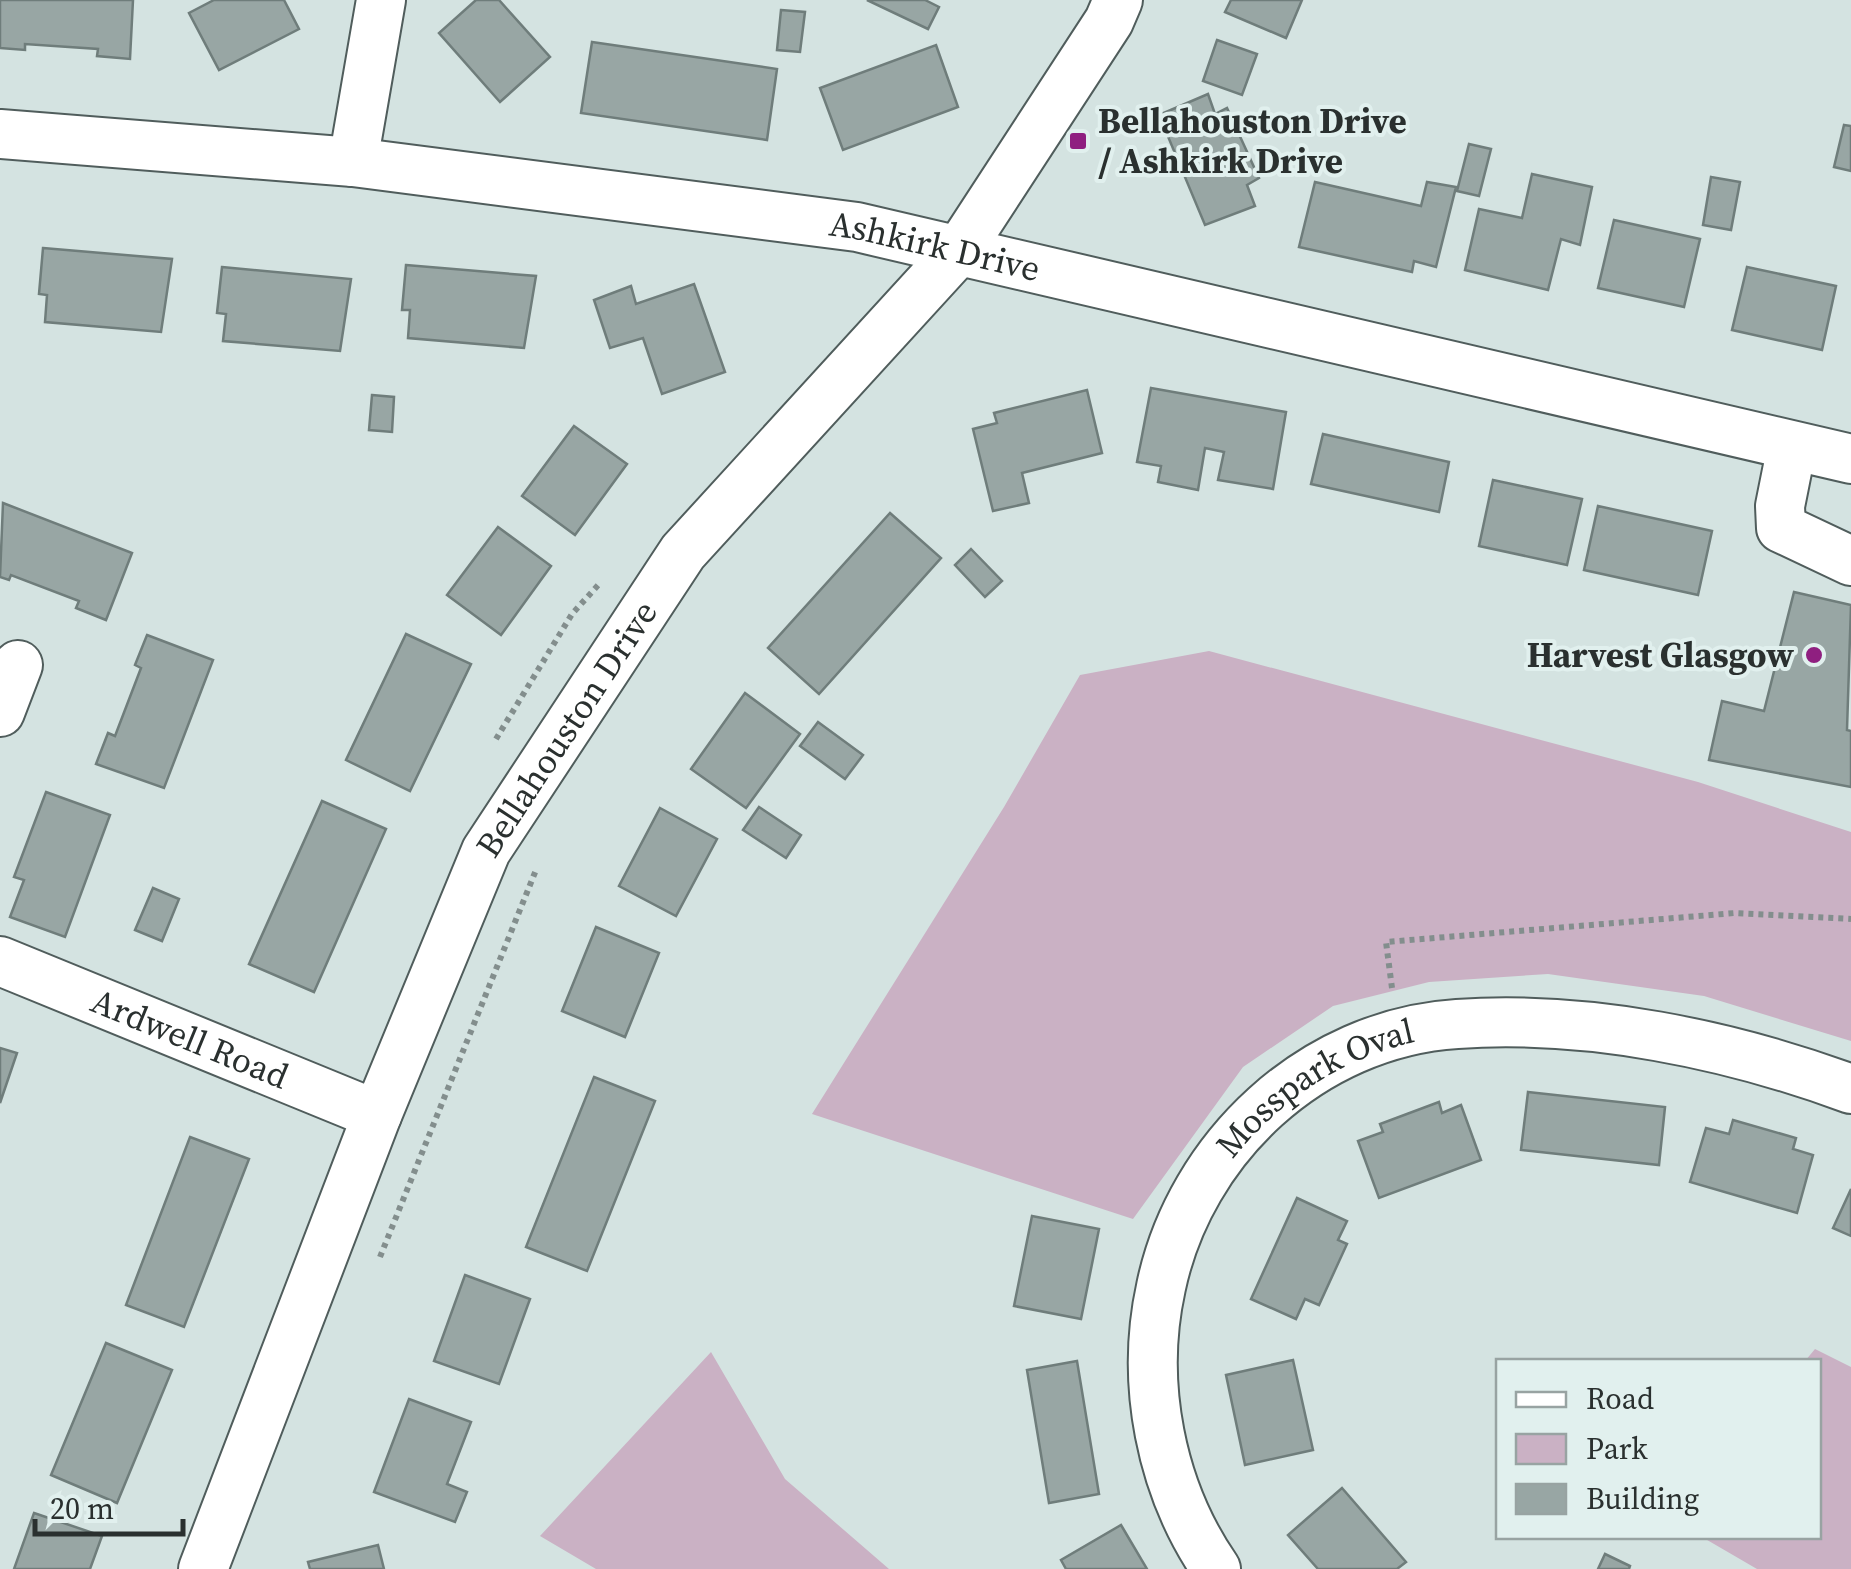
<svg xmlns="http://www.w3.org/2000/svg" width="1851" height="1569" font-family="'Source Serif 4',serif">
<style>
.green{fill:#cab1c4}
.building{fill:#98a6a4;stroke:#6f7d7b;stroke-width:2.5}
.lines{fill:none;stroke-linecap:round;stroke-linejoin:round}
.minor-casing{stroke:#505d5c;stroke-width:52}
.path{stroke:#838e8d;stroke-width:6;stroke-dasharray:5 5;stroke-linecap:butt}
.minor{stroke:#fff;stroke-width:48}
.poi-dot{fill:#8f1f80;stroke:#e1f0ee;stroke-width:4}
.labels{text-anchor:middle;stroke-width:8;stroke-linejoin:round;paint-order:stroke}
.poi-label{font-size:35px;font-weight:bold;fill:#2a302f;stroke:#e1f0ee;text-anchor:start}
.street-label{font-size:35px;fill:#2a302f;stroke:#e1f0ee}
</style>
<rect width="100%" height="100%" fill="#d4e3e1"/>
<!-- green -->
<g class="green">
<path d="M1209 651 1698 782 1851 832V1041L1704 996 1548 974 1429 982 1333 1006 1243 1067 1133 1219 812 1114 1004 807 1080 675Z"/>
<path d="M1815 1349 1851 1367V1569H1757L1702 1537 1818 1536V1362L1805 1361Z"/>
<path d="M711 1352 785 1479 889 1569H596L540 1536Z"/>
</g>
<!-- building -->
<g class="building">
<path d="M0 0H133L130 59 97 56 98 49 25 44V50L0 48Z"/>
<path d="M214 0H284L299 29 219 70 189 13Z"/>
<path d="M476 0H499L550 57 500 102 439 33Z"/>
<path d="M867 0H925L939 7 928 29Z"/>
<path d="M1231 0H1302L1286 38 1225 12Z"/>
<path d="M781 10 805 12 800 52 777 50Z"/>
<path d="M1217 40 1257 54 1242 95 1203 81Z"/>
<path d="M592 42 777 69 767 140 581 113Z"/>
<path d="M936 45 958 107 843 150 820 88Z"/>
<path d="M1208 94 1215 114 1227 108 1259 178 1247 185 1255 206 1205 225 1159 115Z"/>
<path d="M1844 125 1851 126V171L1834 167Z"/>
<path d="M1469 144 1491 149 1479 196 1457 191Z"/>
<path d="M1532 174 1592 187 1580 245 1561 239 1548 290 1465 270 1479 209 1522 218Z"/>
<path d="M1711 177 1740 182 1731 230 1703 225Z"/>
<path d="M1315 182 1421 206 1427 182 1456 187 1436 267 1414 261 1412 272 1299 247Z"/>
<path d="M1614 220 1700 239 1684 307 1598 288Z"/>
<path d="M43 248 172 259 161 332 45 322 47 295 39 294Z"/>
<path d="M406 265 536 276 524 348 408 338 410 310H402Z"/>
<path d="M222 267 351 279 340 351 223 341 226 314 217 313Z"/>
<path d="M1747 267 1836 286 1822 350 1732 330Z"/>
<path d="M694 284 725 372 662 394 643 338 610 348 594 300 631 286 636 304Z"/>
<path d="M1151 388 1286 412 1273 489 1218 480 1224 452 1205 448 1198 490 1158 482 1161 466 1137 462Z"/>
<path d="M1087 390 1102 453 1022 473 1029 503 993 511 973 429 997 423 994 413Z"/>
<path d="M372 395 394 397 392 432 369 430Z"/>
<path d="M574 426 627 464 575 535 522 496Z"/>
<path d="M1323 434 1449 462 1439 512 1311 484Z"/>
<path d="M1493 480 1582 499 1567 565 1479 546Z"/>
<path d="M3 503 132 553 106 620 76 608 79 601 11 575 9 580 0 577Z"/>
<path d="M1598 506 1712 531 1698 595 1584 570Z"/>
<path d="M890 513 941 558 819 694 768 648Z"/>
<path d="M498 527 551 566 501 635 447 595Z"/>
<path d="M971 549 1002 581 985 597 955 565Z"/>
<path d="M1794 592 1851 605 1847 730 1851 731V787L1709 760 1722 701 1764 711Z"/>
<path d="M406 634 471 664 410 791 346 760Z"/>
<path d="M147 635 213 660 164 788 96 764 108 733 115 736 141 668 135 665Z"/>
<path d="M745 693 800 734 746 808 691 769Z"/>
<path d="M818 722 863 755 845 779 800 746Z"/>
<path d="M46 792 110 815 65 937 10 917 24 880 14 877Z"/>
<path d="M322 801 386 829 314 992 249 964Z"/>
<path d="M759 807 801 835 786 858 743 830Z"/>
<path d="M660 808 717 839 676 916 619 886Z"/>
<path d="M153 888 179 899 162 941 135 930Z"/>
<path d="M596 927 659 953 625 1037 562 1011Z"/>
<path d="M0 1048 17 1053 0 1103Z"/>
<path d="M594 1077 655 1101 587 1271 526 1247Z"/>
<path d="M1528 1092 1665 1107 1659 1165 1521 1150Z"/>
<path d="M1439 1102 1442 1113 1461 1105 1481 1160 1379 1198 1358 1141 1383 1132 1380 1124Z"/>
<path d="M1733 1120 1796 1138 1793 1149 1813 1155 1797 1213 1690 1182 1706 1128 1729 1134Z"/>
<path d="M190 1137 249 1159 184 1327 126 1305Z"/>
<path d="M1851 1189V1236L1833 1228Z"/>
<path d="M1297 1198 1347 1221 1338 1240 1347 1244 1319 1305 1305 1299 1296 1319 1251 1299Z"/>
<path d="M1032 1216 1099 1229 1081 1319 1014 1306Z"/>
<path d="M465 1275 530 1299 499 1384 434 1361Z"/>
<path d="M106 1343 172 1370 117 1503 51 1475Z"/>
<path d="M1293 1360 1313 1450 1245 1465 1226 1375Z"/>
<path d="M1077 1361 1099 1494 1049 1503 1027 1370Z"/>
<path d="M409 1399 471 1422 447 1484 467 1492 455 1522 374 1492Z"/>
<path d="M1342 1488 1406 1562 1397 1569H1318L1288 1535Z"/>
<path d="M34 1513 102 1536 90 1569H14Z"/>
<path d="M1121 1525 1147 1569H1066L1061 1560Z"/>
<path d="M378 1545 384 1569H310L308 1562Z"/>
<path d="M1605 1554 1630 1566 1629 1569H1598Z"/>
</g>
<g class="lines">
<!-- minor casing -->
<g class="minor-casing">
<g id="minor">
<path id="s1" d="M0 134 353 162 857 227 1851 459"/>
<path d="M353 162 381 0"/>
<path d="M1792 446 1780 506 1781 528 1851 561"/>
<path d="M0 712 18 665"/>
<path id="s2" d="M0 961 377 1115"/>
<path id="s3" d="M203 1569 377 1115 486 851 683 552 961 248 1109 21 1118 0"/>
<path id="s4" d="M1216 1569C1160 1488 1140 1382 1161 1287 1190 1148 1312 1033 1457 1024 1588 1015 1729 1044 1851 1089"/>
</g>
</g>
<!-- path -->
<g class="path">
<path d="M496 739 572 614 600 583"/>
<path d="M1392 988 1386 942 1735 913 1851 919"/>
<path d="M380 1257 536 870"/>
</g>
<!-- minor -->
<use href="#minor" class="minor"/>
</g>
<!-- markers -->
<g class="poi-dot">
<rect x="1068" y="131" width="20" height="20" rx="5"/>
<circle cx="1814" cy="655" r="10"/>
</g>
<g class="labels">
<!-- poi labels -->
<g class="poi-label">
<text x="1098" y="133">Bellahouston Drive<tspan x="1098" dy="40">/ Ashkirk Drive</tspan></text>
<text x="1794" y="667" text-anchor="end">Harvest Glasgow</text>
</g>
<!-- street labels -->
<g class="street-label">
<text dy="12" stroke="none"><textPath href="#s1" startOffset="942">Ashkirk Drive</textPath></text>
<text dy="12" stroke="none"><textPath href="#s3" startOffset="918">Bellahouston Drive</textPath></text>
<text dy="12" stroke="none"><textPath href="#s2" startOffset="205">Ardwell Road</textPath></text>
<text dy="12" stroke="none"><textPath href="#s4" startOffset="560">Mosspark Oval</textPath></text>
</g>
</g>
<!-- legend -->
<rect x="1496" y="1359" width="325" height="180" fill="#e1f0ee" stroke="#98a3a2" stroke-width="2.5"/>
<rect x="1516" y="1392" width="50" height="15" fill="#ffffff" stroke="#98a3a2" stroke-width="2.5"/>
<text x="1586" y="1409" font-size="30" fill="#2a302f">Road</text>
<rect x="1516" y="1434" width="50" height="30" fill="#cab1c4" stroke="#98a3a2" stroke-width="2.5"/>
<text x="1586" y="1459" font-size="30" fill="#2a302f">Park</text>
<rect x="1516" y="1484" width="50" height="30" fill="#98a6a4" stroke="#98a3a2" stroke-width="2.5"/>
<text x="1586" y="1509" font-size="30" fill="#2a302f">Building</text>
<!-- scale -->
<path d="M35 1519v15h148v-15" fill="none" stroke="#2a302f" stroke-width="5"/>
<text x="50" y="1519" font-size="30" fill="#2a302f" stroke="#e1f0ee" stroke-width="8" paint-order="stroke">20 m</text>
</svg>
